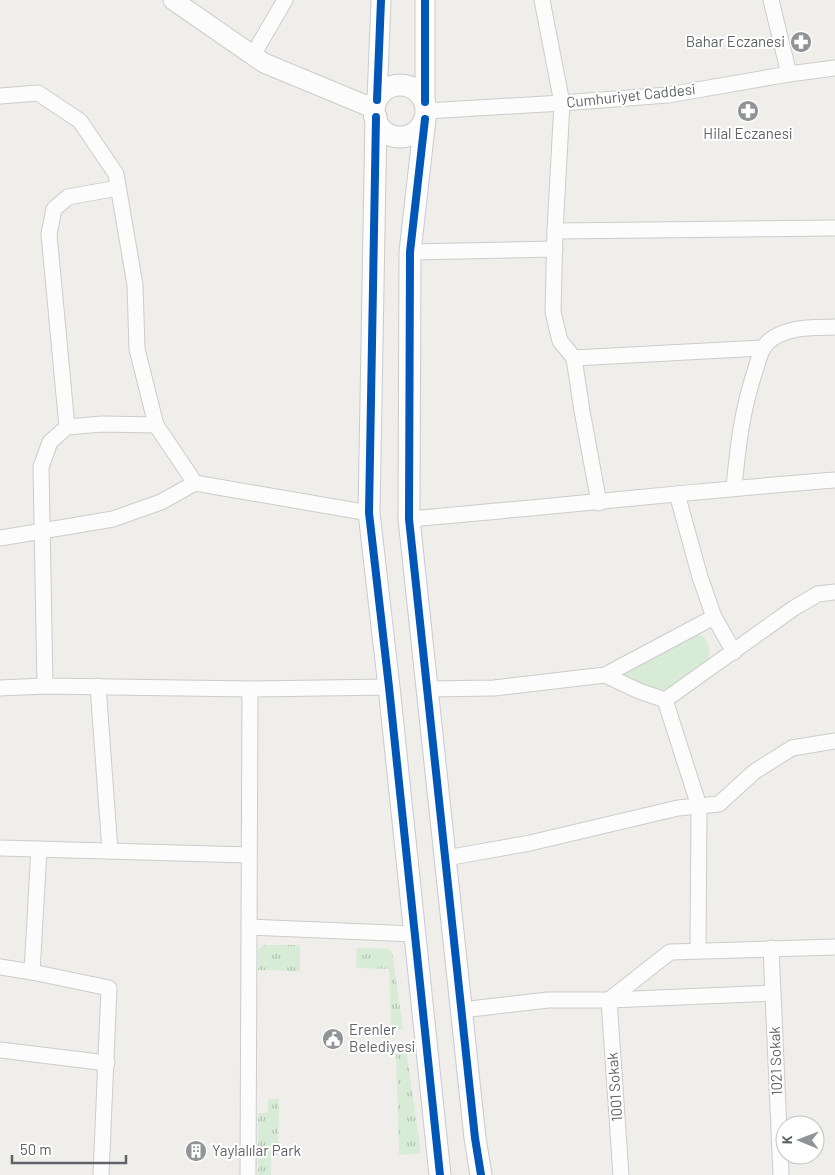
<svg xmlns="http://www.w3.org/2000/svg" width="835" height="1175" font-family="Barlow,sans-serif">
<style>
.grass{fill:url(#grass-tufts)}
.green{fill:#d8ebd6}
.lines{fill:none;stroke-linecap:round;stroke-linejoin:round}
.minor-casing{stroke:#cbcccc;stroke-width:17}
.tertiary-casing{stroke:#cbcccc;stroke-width:21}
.secondary-casing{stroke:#cacacb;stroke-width:23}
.minor{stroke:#fdfcfc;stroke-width:15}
.tertiary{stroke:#fdfcfc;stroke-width:19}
.secondary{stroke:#fdfcfc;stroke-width:21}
.cycleway-casing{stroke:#fff;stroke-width:11}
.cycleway{stroke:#0057b8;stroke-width:8}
.labels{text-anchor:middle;stroke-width:4;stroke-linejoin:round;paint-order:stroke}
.poi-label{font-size:15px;fill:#5f6368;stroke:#fff;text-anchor:start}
.street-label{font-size:15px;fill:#5f6368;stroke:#fff}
</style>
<defs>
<pattern id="grass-tufts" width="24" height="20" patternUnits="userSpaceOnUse" patternTransform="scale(1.25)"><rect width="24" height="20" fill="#d8ebd6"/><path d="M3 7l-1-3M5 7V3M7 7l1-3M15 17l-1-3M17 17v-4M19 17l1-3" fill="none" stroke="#b2c2b1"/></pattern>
</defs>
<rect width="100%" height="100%" fill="#efeeea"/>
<!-- grass -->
<g class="grass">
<path d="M264 945H300V971L258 970V950Z"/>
<path d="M357 948 388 949 392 952 403 1029H391L389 969 356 968Z"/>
<path d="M396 1048 406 1049 421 1153 399 1155Z"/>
<path d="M268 1099H279L278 1155H271V1175H258V1113H268Z"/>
</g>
<!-- green -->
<path class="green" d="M698 634 704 637 710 649 708 664 667 690 645 687 623 676 627 670 689 637Z"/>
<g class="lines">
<!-- minor casing -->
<g class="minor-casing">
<g id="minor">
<path d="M542 0 562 103 555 231 553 312 560 341 574 358 762 348"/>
<path d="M771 0 789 74"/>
<path d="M253 55 285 0"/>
<path d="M0 96 38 93 80 121 116 174 135 285 137 349 156 425 195 483 369 513"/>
<path d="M426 111 562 103 668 95 789 74 835 68"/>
<path d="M555 231 835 228"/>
<path d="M410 252 555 249"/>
<path d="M574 358 582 411 599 503"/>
<path d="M67 427 49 234 54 209 68 197 118 188"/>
<path d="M734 488C738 444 742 410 756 368 759 358 761 348 769 341 787 326 813 328 835 327"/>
<path d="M677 494 700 577 714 617 734 652"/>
<path d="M409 519C551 507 693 491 835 480"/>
<path d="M0 538 113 519 161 502 195 483"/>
<path d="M605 675 639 691 665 700 794 608 818 594 835 592"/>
<path d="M45 686 41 467 50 442 67 427 102 424 156 425"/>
<path d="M98 686 110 851"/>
<path d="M0 688 45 686 250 689 389 687"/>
<path d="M428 689 494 688 605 675 714 617"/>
<path d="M665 700 699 806 698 951"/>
<path d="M0 848 249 855"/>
<path d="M446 858 530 843 678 808 719 804 754 772 792 748 835 741"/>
<path d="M249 927 415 934"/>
<path d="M771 948 781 1175"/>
<path d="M0 967 32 972 109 988 101 1175"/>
<path d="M32 972 39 849"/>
<path d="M609 1000 670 952 835 947"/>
<path d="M609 1000 621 1175"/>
<path d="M462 1010 548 1000H609L773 993"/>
<path d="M0 1050 107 1063"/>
<path d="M248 1175 250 689"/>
</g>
</g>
<!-- tertiary casing -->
<g class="tertiary-casing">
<g id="tertiary">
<path d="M173 0 264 63 375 109"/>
<path d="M425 0V102"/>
<path d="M377 100 381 0"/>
</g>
</g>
<!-- secondary casing -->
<g class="secondary-casing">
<g id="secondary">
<circle cx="400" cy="111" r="26"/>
<path d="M376 117 369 513 389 687 440 1175"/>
<path d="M425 119 410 252 409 519 475 1138 481 1175"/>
</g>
</g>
<!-- minor -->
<use href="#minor" class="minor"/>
<!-- tertiary -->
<use href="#tertiary" class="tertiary"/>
<!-- secondary -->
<use href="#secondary" class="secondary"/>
<!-- cycleway casing -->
<g class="cycleway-casing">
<g id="cycleway">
<path d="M425 0V102"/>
<path d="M377 100 381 0"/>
<path d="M376 117 369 513 389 687 440 1175"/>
<path d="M425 119 410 252 409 519 475 1138 481 1175"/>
</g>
</g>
<!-- cycleway -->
<use href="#cycleway" class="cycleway"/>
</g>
<!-- icons -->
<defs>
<g id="pharmacy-disc" transform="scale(1.125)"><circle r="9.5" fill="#919496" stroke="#fff"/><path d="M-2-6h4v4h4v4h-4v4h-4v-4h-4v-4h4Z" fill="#fff"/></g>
<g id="civic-disc" transform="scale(1.125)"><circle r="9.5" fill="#919496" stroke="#fff"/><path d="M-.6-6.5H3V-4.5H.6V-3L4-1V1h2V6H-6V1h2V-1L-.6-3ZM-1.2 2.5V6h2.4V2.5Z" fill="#fff"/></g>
<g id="building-disc" transform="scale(1.125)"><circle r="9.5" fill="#919496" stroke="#fff"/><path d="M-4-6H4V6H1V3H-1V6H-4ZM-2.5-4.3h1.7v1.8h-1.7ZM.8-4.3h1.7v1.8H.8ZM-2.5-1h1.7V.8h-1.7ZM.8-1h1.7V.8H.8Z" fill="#fff"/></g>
</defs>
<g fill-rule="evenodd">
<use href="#pharmacy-disc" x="801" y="42"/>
<use href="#pharmacy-disc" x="748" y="111"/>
<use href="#civic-disc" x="333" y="1039"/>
<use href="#building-disc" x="196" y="1151"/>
</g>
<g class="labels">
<!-- poi labels -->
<g class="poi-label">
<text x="785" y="47" text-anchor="end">Bahar Eczanesi</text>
<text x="748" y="139" text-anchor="middle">Hilal Eczanesi</text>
<text x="349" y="1035">Erenler<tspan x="349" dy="17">Belediyesi</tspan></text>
<text x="212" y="1156">Yaylalılar Park</text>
</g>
<!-- street labels -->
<g class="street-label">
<text transform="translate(631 96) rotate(-6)" y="5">Cumhuriyet Caddesi</text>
<text transform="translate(776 1061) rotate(-92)" y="5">1021 Sokak</text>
<text transform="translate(615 1087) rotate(-94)" y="5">1001 Sokak</text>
</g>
</g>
<!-- north arrow -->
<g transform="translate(800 1140) rotate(271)"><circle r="24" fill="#ffffff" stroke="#bfc1c3"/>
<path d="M0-4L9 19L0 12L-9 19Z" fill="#919496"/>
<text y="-8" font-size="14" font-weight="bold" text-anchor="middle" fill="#5f6368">K</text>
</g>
<!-- scale -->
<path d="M12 1155v8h114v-8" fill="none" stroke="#5f6368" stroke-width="2.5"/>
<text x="20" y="1155" font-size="15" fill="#5f6368" stroke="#ffffff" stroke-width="4" paint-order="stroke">50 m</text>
</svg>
